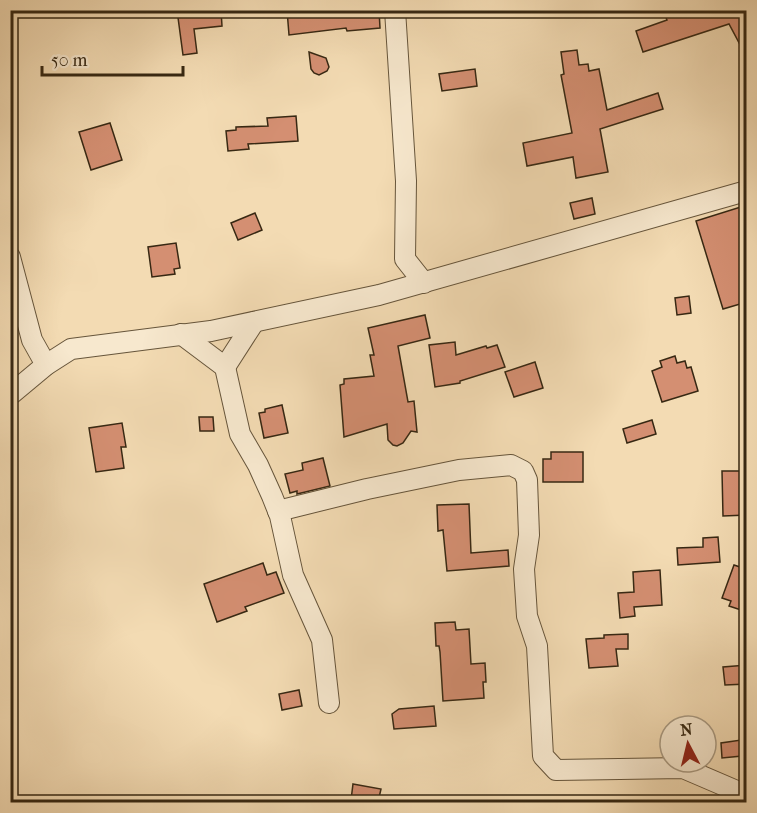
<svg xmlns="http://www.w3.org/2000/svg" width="757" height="813" font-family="'IM FELL French Canon',serif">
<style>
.building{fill:#d48f72;stroke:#372813;stroke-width:1.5}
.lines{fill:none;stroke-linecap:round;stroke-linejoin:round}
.minor-casing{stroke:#66553b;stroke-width:22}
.minor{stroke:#f7e8ce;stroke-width:20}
</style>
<rect width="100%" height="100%" fill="#f3dbb3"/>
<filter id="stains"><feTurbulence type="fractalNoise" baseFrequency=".00333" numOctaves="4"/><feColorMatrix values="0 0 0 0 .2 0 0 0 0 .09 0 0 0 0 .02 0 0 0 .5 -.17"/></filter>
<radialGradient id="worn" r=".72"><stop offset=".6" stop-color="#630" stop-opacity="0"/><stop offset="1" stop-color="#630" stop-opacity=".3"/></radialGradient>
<!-- building -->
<g class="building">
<path d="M177 10H221L222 26 194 29 197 53 183 55Z"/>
<path d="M287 10H379L380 28 347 31 346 28 289 35Z"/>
<path d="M663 10H747V18L742 19 747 54H745L729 24 643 52 636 31 667 20Z"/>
<path d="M577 50 579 65 588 64 589 71 599 69 607 110 658 93 663 109 600 129 608 172 576 178 573 157 527 166 523 143 572 133 561 75 564 74 561 52Z"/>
<path d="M309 52 326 58 329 67 327 71 319 75 314 73 311 69Z"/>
<path d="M475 69 477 86 442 91 439 74Z"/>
<path d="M296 116 298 141 248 144 249 149 228 151 226 131 236 130V127L268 126 267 118Z"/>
<path d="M110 123 122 160 91 170 79 132Z"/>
<path d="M592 198 595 214 574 219 570 203Z"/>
<path d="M747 205V302L723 309 696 221Z"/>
<path d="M255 213 262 230 238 240 231 223Z"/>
<path d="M176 243 180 268 174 269 175 274 152 277 148 247Z"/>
<path d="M689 296 691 313 677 315 675 298Z"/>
<path d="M425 315 430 338 398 346 408 402 414 401 417 432 411 431 403 443 397 446 393 445 388 440 387 424 344 437 340 385 344 384V379L374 376 370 355H374L368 328Z"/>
<path d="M455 342 456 355 486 346 487 348 497 345 505 367 460 381V383L435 387 429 345Z"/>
<path d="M675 356 677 363 685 361 687 368 691 367 698 391 662 402 652 371 662 367 660 361Z"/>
<path d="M535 362 543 388 514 397 505 372Z"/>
<path d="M282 405 288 433 264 438 259 413 265 412V409Z"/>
<path d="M199 417H213L214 431H200Z"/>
<path d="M652 420 656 434 627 443 623 429Z"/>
<path d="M122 423 126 447H121L124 468 96 472 89 428Z"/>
<path d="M551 452H583V482H543V459H551Z"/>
<path d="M323 458 330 486 297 494V491L290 493 285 474 303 470 302 463Z"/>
<path d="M722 471H747V515L723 516Z"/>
<path d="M469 504 471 553 508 550 509 566 447 571 443 530 438 531 437 505Z"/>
<path d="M718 537 720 562 678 565 677 548 703 547V538Z"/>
<path d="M263 563 267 575 276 572 284 593 245 607 247 611 217 622 204 584Z"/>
<path d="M745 564 747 565V612L729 606 731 601 722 598 734 565 743 568Z"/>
<path d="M660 570 662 605 634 607 635 616 620 618 618 593 634 592 633 572Z"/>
<path d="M455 622 456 630 469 629 471 664 485 663 486 682H483L484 698 443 701 440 652 439 646H436L435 623Z"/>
<path d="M628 634V649H616L618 666 589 668 586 639 604 638V635Z"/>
<path d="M747 665V684L725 685 723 667Z"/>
<path d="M299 690 302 706 282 710 279 694Z"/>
<path d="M434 706 436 726 394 729 392 714 399 709Z"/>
<path d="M741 740 742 756 722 758 721 743Z"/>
<path d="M353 784 381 789 378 802 351 800Z"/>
</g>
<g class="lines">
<!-- minor casing -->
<g class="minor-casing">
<g id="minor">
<path d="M395 10 406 181 405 259 424 283"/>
<path d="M10 257 32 340 46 365"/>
<path d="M181 334 225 367 254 322"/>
<path d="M225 367 240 434 258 465 272 496 280 516 293 575 322 640 329 703"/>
<path d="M10 395 46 365 71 349 211 331 379 295 746 191"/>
<path d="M278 511 367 489 459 470 511 465 523 471 527 480 529 535 524 569 527 616 537 646 543 756 556 770 683 768 746 795"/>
</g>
</g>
<!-- minor -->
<use href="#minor" class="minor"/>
</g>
<!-- margin -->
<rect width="757" height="813" fill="none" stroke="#f3dbb3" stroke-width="36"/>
<rect x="12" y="12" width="733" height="789" fill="none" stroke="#372813" stroke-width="3"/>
<rect x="18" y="18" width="721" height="777" fill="none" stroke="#372813" stroke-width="1.5"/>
<!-- north arrow -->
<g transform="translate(688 744) rotate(353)"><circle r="28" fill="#f7e8ce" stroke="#aa9b83" stroke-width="1.5"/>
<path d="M0-4.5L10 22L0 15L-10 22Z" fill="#8f2418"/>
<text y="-9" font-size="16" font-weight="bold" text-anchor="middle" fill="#372813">N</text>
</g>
<!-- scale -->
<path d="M42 66v9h141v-9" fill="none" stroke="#372813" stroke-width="3"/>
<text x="51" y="66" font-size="18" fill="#372813" stroke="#f7e8ce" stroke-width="4.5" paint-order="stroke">50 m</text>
<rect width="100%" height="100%" filter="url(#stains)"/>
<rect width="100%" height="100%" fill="url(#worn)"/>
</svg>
